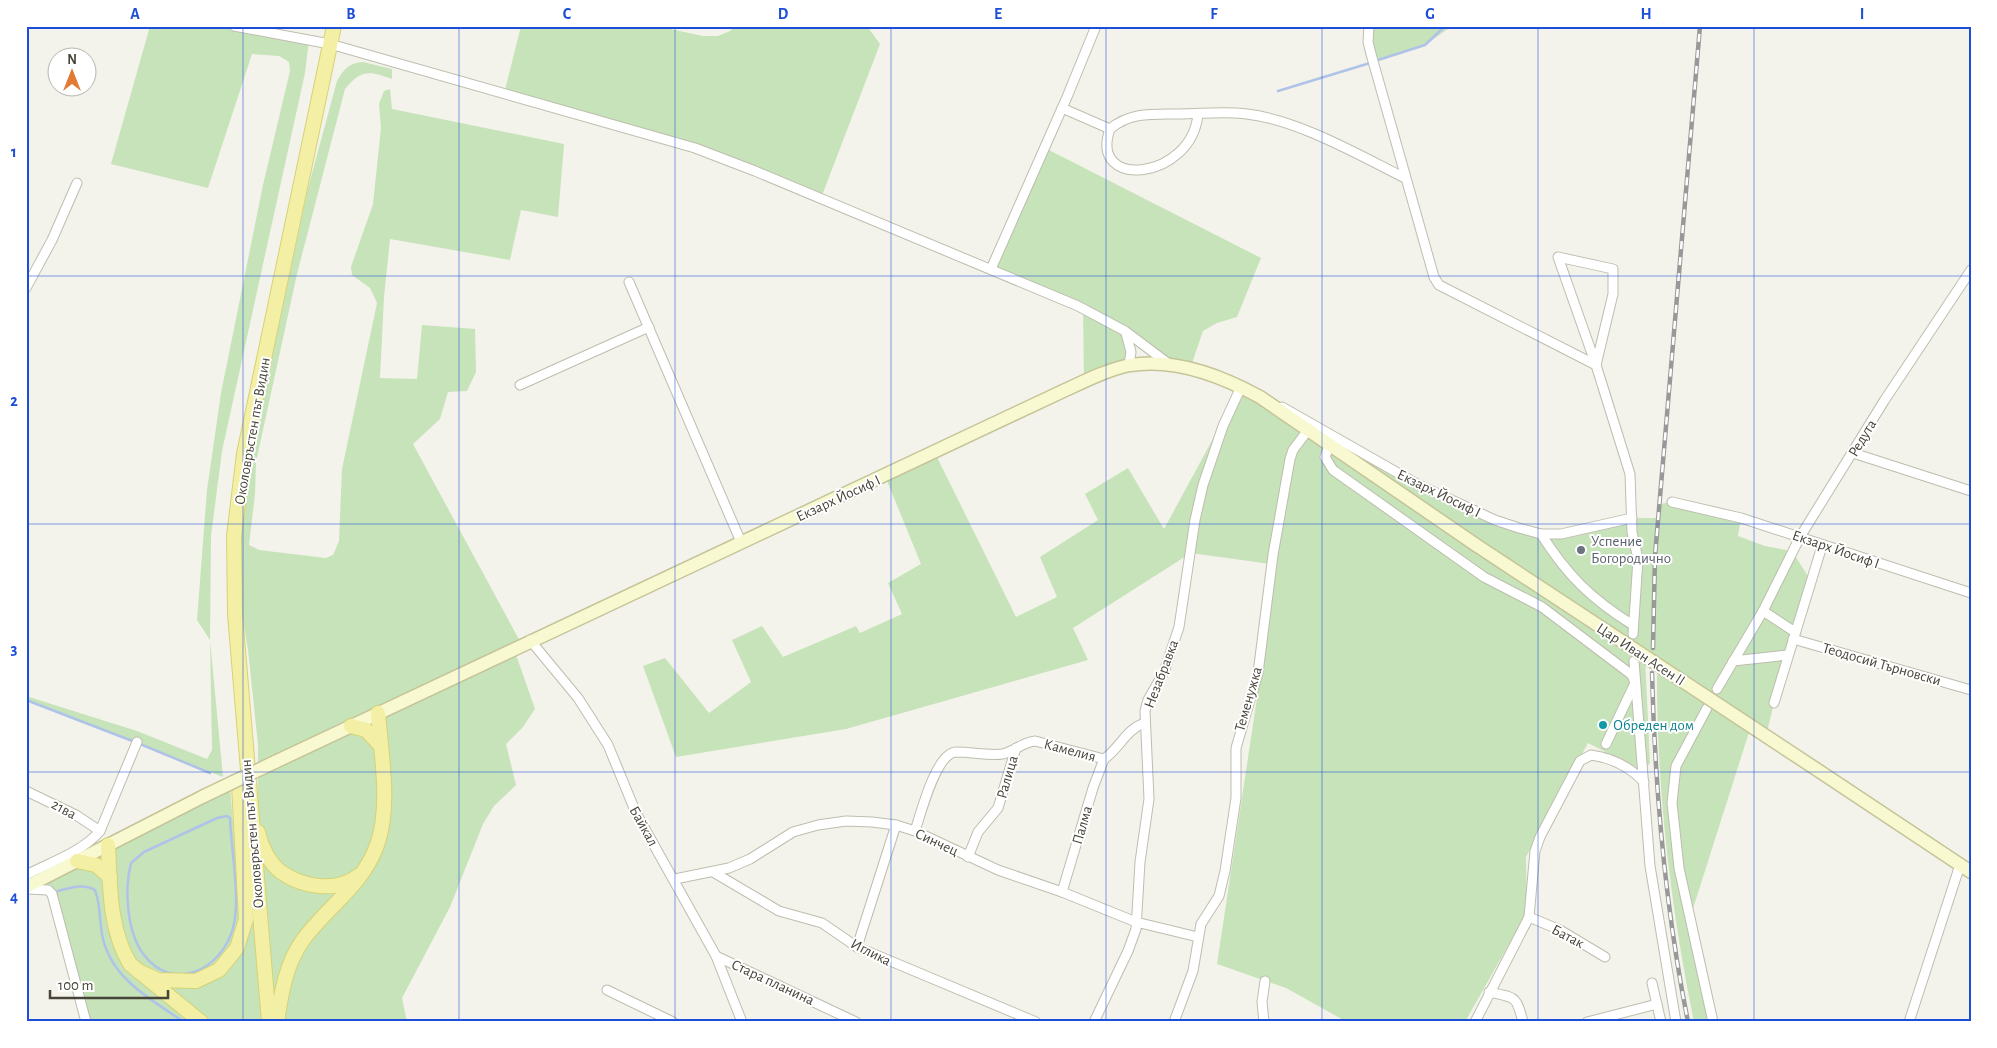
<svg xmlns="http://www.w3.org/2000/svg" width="1997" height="1048" font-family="'Alegreya Sans',sans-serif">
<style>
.green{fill:#c6e3b9}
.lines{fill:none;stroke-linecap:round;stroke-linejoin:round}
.stream{stroke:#afc3e8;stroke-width:2.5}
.street-casing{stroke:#bebdaf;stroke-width:11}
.secondary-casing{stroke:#c5c499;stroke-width:15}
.primary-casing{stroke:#d6d277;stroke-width:16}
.street{stroke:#fff;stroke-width:9}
.secondary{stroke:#f8f9d0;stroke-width:12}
.primary{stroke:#f3f0a5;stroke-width:14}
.rail-casing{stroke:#989898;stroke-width:4.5}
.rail{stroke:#fff;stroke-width:2.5;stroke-dasharray:8;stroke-linecap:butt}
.secondary-bridge-casing{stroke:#c5c499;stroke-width:15;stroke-linecap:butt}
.secondary-bridge{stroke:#f8f9d0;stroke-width:12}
.grid{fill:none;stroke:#1d4ed8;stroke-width:1;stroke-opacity:0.55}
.worship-dot{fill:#6b7280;stroke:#fff;stroke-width:2}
.culture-dot{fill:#0f9aa8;stroke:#fff;stroke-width:2}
.labels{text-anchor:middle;stroke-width:4;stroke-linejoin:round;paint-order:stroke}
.street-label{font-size:15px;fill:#47453a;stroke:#fff}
.worship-label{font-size:15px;fill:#5b616d;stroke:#fff;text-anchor:start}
.culture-label{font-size:15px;fill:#0d838f;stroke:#fff;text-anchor:start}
.neatline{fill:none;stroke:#1d4ed8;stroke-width:2}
.grid-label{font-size:16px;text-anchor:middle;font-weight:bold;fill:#1d4ed8}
</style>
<rect width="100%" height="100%" fill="#f4f3eb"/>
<!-- green -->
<g class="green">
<path d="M150 26H234L309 40 305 73 222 451 211 536 210 640 223 777 101 728 26 700V696L137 731 207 759 212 750 210 640 197 620 207 490 221 393 263 185 290 71 289 62 279 56 252 54 208 188 111 164Z"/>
<path d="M521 26H656L703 36H718L730 31 735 26H867L880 44 821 198 755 171 504 94Z"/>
<path d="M1369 26H1452L1425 45 1373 62Z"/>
<path d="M363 62 392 69V79C370 71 361 69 345 89L297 274 256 462 255 494 249 545 259 550 326 558 333 555 339 541 342 469 377 303 370 288 352 275 351 267 373 204 381 128 379 104 384 91 390 89 392 109 564 144 558 217 521 210 510 260 390 239 384 297 380 378 417 379 422 325 475 329 476 372 467 391 448 392 440 419 413 444 522 645 514 649 535 709 523 727 506 744 516 785 494 806 483 824 450 907 402 998 407 1022H86L52 894 45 877 230 788 239 888 257 887 258 745 248 650 240 601V546L250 466 262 405 308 188 337 81C344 69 349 63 363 62Z"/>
<path d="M1045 148 1261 258 1237 317 1217 323 1203 331 1190 369 1171 366 1126 332 1129 365 1084 382 1083 308 991 269Z"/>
<path d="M1241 387 1481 513 1541 534 1632 518H1658L1660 504 1672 502 1741 518 1738 536 1765 546 1792 551 1811 581 1774 703 1766 736 1751 726 1690 918 1713 1022H1694C1670 905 1656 784 1657 665L1645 657 1650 763 1643 771 1588 743 1526 857 1527 912 1465 1022H1347L1286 988 1217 964 1277 565 1191 553 1073 628 1088 660 846 729 676 757 643 666 665 658 709 713 751 682 732 640 762 626 783 657 856 626 860 633 902 614 888 583 921 564 885 476 935 453 1016 617 1057 597 1040 557 1098 520 1085 494 1128 468 1164 529Z"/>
</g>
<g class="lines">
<!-- stream -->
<g class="stream">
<path d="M1375 61 1425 45 1445 26"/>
<path d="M1278 91 1370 63"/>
<path d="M26 700 135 742"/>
<path d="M140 744 210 773"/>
<path d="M227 816 230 818C231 849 241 900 233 928 222 969 174 994 144 955 127 933 124 890 131 863L144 852 217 818Z"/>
<path d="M58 891C70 888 83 883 95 890 101 905 99 923 103 939 113 980 152 1000 184 1022"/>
</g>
<!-- street casing -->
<g class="street-casing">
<g id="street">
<path d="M234 26 330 44 695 148 755 171 1078 306 1125 331 1169 364"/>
<path d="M1369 26 1368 42 1371 54 1434 277 1439 285 1596 365 1630 474 1632 532 1638 559 1633 634"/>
<path d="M1062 108 1110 129C1130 112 1153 114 1178 114 1201 114 1224 111 1247 114 1298 120 1359 155 1405 178"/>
<path d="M1110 129C1088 191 1192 180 1198 114"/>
<path d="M1558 257 1613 269V294L1596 365Z"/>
<path d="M991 269 1067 97 1096 26"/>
<path d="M629 282 741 542"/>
<path d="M26 288 52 240 77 183"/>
<path d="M1126 333 1131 352 1129 365"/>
<path d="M520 385 649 327"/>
<path d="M1282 407 1419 485 1495 520 1519 528 1541 534H1561L1632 518"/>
<path d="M1329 446 1325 457 1333 470 1484 577 1542 607 1632 675 1635 683 1606 744"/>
<path d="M1853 453 1971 491"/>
<path d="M1672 502 1741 518 1971 593"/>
<path d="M1541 534C1567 575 1591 599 1633 625"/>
<path d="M1763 611 1795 632"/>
<path d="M1793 639 1971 690"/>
<path d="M530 640 578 698 608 745 636 813 716 956 742 1022"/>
<path d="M1634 661 1650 866 1676 1022"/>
<path d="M1733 661 1788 655"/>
<path d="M1717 689 1763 611 1800 537 1884 401 1971 270"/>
<path d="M1774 703 1822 546"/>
<path d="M1707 708 1676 766 1672 803 1679 868 1713 1022"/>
<path d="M26 791 76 815 100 831"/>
<path d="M915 831C921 813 936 753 956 752 972 752 988 756 1003 754 1015 751 1023 742 1035 741L1104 759C1119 749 1127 728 1145 723"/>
<path d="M968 857 978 832 998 808 1016 748"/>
<path d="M713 872 779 911 822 923 857 947 1036 1022"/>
<path d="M26 875C51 862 82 852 100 831L137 742"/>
<path d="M675 879 729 868 750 859 793 832 818 825 846 821 872 822 896 825 915 831 998 870 1062 892 1136 922 1198 937"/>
<path d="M27 889 48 890 52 894 86 1022"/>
<path d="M1062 892 1093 788 1104 759"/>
<path d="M1529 917 1560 930 1605 957"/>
<path d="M857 947 896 825"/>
<path d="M716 956 856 1022"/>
<path d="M1652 983 1661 1022"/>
<path d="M607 990 673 1022"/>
<path d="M1489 992C1516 998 1516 995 1523 1022"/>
<path d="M1094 1022 1128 951 1136 929 1140 862 1149 799 1145 711 1148 700 1164 672 1179 627 1195 520 1203 485 1223 426 1241 387"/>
<path d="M1174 1022 1193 971 1201 924 1219 896 1225 871 1236 798V748L1258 673 1273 555 1290 459 1293 450 1308 430"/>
<path d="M1264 1022 1262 1002 1265 981"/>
<path d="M1475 1022 1529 917 1535 851 1540 837 1580 761 1591 755C1612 758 1629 766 1644 782"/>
<path d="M1587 1022 1657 1004"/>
<path d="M1909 1022 1960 865"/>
</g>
</g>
<!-- secondary casing -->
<g class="secondary-casing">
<g id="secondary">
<path d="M275 762 1061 392C1083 382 1106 370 1130 365 1174 358 1222 376 1260 397L1476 545"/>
<path d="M1816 769 1971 872"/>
<path d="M26 887 204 796"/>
</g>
</g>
<!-- primary casing -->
<g class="primary-casing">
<g id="primary">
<path d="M351 726 366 730 380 745"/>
<path d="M258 832C261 846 269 863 281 872 302 887 336 893 358 876"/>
<path d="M108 845C110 884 109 930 130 964L201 1022"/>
<path d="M77 861 96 865 110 877"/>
<path d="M138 971 158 980 196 981 219 970 237 948 246 919 239 785"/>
<path d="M269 1022 235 614 234 536 244 454 334 26"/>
<path d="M277 1022C281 994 286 963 303 940 328 906 363 885 377 845 391 807 381 753 378 713"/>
</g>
</g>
<!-- street -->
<use href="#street" class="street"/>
<!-- secondary -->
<use href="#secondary" class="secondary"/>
<!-- primary -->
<use href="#primary" class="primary"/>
<!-- rail casing -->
<g class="rail-casing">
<g id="rail">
<path d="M1653 648 1655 556 1700 26"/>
<path d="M1652 673C1655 790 1665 907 1688 1022"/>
</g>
</g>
<!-- rail -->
<use href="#rail" class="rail"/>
<!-- secondary-bridge casing -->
<g class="secondary-bridge-casing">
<g id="secondary-bridge">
<path d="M1476 545 1816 769"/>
<path d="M204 796 275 762"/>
</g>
</g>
<!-- secondary-bridge -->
<use href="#secondary-bridge" class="secondary-bridge"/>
</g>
<!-- grid -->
<path class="grid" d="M243 26V1022M459 26V1022M675 26V1022M891 26V1022M1106 26V1022M1322 26V1022M1538 26V1022M1754 26V1022M26 276H1971M26 524H1971M26 772H1971"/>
<!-- markers -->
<circle class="worship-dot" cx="1581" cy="550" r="5"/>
<circle class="culture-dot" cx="1603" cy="725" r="5"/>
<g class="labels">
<!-- street labels -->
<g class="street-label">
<text transform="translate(252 431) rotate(-80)" y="5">Околовръстен път Видин</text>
<text transform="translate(1862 438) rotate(-59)" y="5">Редута</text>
<text transform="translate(1439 493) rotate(26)" y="5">Екзарх Йосиф I</text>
<text transform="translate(838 498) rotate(-25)" y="5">Екзарх Йосиф I</text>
<text transform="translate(1836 549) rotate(19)" y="5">Екзарх Йосиф I</text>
<text transform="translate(1641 654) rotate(33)" y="5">Цар Иван Асен II</text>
<text transform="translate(1882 664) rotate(16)" y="5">Теодосий Търновски</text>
<text transform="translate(1161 674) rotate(-69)" y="5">Незабравка</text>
<text transform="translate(1248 699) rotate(-74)" y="5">Теменужка</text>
<text transform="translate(1070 750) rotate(15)" y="5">Камелия</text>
<text transform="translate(1007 777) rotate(-74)" y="5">Ралица</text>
<text transform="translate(64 809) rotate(28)" y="5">21ва</text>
<text transform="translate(1082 825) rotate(-74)" y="5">Палма</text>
<text transform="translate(644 826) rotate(61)" y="5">Байкал</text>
<text transform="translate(252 834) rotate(-95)" y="5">Околовръстен път Видин</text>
<text transform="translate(937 842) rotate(25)" y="5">Синчец</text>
<text transform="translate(1568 936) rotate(28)" y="5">Батак</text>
<text transform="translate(871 952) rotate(27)" y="5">Иглика</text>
<text transform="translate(773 982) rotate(25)" y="5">Стара планина</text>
</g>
<!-- worship labels -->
<g class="worship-label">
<text x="1591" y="546">Успение<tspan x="1591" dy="17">Богородично</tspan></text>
</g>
<!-- culture labels -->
<g class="culture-label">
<text x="1613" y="730">Обреден дом</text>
</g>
</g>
<!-- border -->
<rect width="1997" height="1048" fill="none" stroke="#ffffff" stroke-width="55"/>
<!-- north arrow -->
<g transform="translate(72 72)"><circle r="24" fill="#ffffff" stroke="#b5b5b0"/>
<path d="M0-4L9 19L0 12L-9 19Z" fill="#e17a35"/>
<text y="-8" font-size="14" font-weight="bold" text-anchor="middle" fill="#47453a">N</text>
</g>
<!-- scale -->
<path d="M50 990v8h118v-8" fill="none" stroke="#47453a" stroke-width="2.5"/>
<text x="58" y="990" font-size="15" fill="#47453a" stroke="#ffffff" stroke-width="4" paint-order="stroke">100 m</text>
<rect x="28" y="28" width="1942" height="992" class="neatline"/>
<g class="grid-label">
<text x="135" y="19">A</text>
<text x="351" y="19">B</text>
<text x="567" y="19">C</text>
<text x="783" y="19">D</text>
<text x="998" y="19">E</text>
<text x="1214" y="19">F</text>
<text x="1430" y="19">G</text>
<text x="1646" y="19">H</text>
<text x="1862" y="19">I</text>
<text x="14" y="157">1</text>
<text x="14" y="406">2</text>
<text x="14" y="654">3</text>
<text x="14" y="902">4</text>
</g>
</svg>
